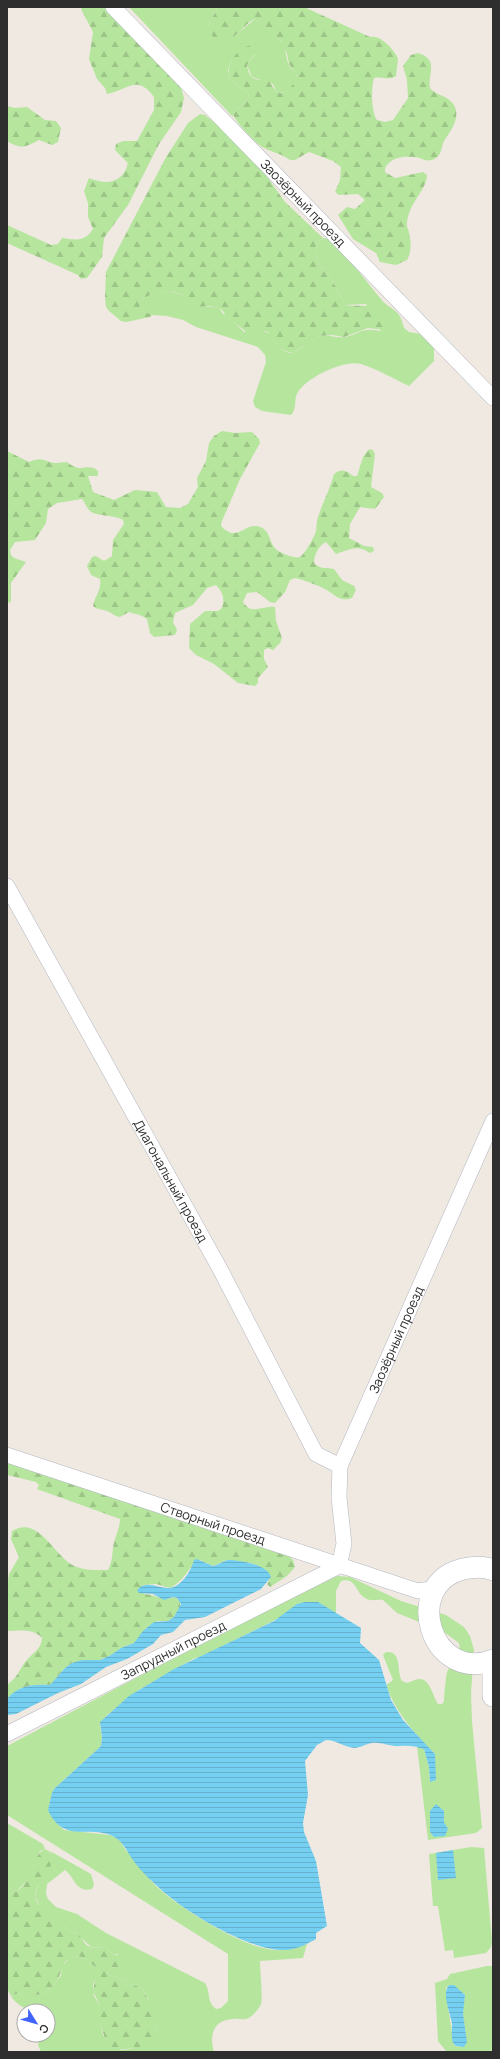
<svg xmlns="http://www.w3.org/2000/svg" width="500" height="2059" font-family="Manrope,sans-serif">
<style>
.grass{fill:#b6e59e;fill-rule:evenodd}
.forest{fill:url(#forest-firs)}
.water{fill:url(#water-rules)}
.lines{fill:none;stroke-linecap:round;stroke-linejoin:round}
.street-casing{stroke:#b4b7c1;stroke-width:16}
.secondary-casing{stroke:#b4b7c1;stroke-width:22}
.street{stroke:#fff;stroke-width:15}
.secondary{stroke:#fff;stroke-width:21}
.labels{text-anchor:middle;stroke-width:4;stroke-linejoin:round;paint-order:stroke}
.street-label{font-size:13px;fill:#2e2e2e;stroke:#fff}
</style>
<defs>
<pattern id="forest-firs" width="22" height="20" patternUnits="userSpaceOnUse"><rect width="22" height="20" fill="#b6e59e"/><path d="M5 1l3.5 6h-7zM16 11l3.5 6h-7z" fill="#9dc588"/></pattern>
<pattern id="water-rules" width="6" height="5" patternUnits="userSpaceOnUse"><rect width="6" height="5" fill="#75cff0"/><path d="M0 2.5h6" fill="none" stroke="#66b2ce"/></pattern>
</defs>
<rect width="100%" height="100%" fill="#efe9e1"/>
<!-- grass -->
<g class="grass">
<path d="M129 7H218L208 26 232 38 255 19C260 23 280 39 283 44 286 50 286 59 289 65 295 75 302 74 291 89 287 93 282 93 277 92L273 84 252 77 247 65 255 54 231 61 228 70 230 79 249 94C248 103 239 107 233 113V117Z"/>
<path d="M323 238 330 239C348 258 364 278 380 298 391 312 399 306 404 328L409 332 421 334 434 348V361L409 386C394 379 377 369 361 364 345 359 307 377 298 392 293 399 298 407 291 415L262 411 255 407 253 401 266 362 265 355 258 347 196 327 183 320 167 316 152 315 139 309V302C148 293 166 288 179 294 187 297 192 304 201 306 207 308 213 306 219 308L229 322 235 323 244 332 262 330 272 335C274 342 283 353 291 353 299 352 308 341 315 338 326 332 335 339 345 337 362 333 360 327 381 331L366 304 345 305C341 297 338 290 333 282 323 267 313 264 317 243Z"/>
<path d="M338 1576 350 1577 401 1601 446 1615 464 1627 470 1636 474 1650 471 1693 472 1721 482 1828 476 1833 428 1840 417 1746 424 1749 429 1767 430 1782 435 1754C414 1733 396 1713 386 1685L393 1680 383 1655 386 1652C403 1651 396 1671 402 1681L407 1683C411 1682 415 1679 419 1679 430 1678 433 1697 438 1704H442L444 1701C444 1697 446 1675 447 1672 452 1663 462 1654 459 1643L444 1632 397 1613 383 1600C377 1599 371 1602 365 1598 355 1593 357 1577 341 1581L336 1591V1614L321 1604 294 1607 277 1619 207 1654 193 1659 137 1691 106 1716 100 1726 102 1737 101 1746 54 1789 49 1806 53 1819 64 1830 110 1835 120 1840 125 1849C135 1860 144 1873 154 1884 176 1906 237 1944 268 1949 282 1952 294 1949 307 1944L303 1958 260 1961C260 1970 263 1999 261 2004 259 2009 251 2018 246 2019 242 2020 237 2018 233 2019 213 2020 209 2035 214 2052H41L38 2045 40 2035H48V2011C33 2011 20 2010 11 1996 31 1985 39 2010 61 1975 61 1964 67 1960 76 1956L82 1957 97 1968V1974L93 1985 94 1996 100 2006V2024L103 2035 121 2050 135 2048 157 2033 148 1998 143 1989 107 1973 111 1968 123 1965 118 1954H113L106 1948 91 1947 76 1933 67 1930 57 1919 40 1907 35 1896 36 1891 52 1855 50 1851 91 1874 94 1884 92 1889C75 1893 75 1877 65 1870L47 1884 46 1894 48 1899 56 1907 77 1914 106 1933 205 1983C211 1992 206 2001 216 2009L221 2008 228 2001V1954L236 1959 7 1815V1746L324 1579Z"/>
<path d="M7 1823 43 1844 45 1849 40 1851 27 1880 17 1891 7 1887Z"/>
<path d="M471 1847 484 1848 492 1942 491 1947 486 1953 454 1958 453 1950 445 1951 438 1906H433L429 1854Z"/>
<path d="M487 1966H493V2052L446 2051 438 2041 435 1983 447 1979 450 1974ZM449 1985H452L465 1995C464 2001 463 2008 463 2014 463 2031 471 2030 459 2047L454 2045 446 1994V1988Z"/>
</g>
<!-- forest -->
<g class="forest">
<path d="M83 7H104L180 84 184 98 181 112 159 144 128 205 104 238 102 257 87 278 81 279 78 275 7 243V225L51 245 58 244 62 238C76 240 85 242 93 229L88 217V203L84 191 89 178C106 185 123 184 128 163L115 150 116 144 123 141H137L154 110V97C137 73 126 91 107 94L105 88 97 79 89 59 93 32 81 9Z"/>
<path d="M218 7H304L370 37C380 34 395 50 398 59L396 76C389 81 382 76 374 78 371 89 371 111 377 120L385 122 393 120 408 98 407 80 403 66 411 55 418 53C440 60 427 74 430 88 436 96 448 95 454 105 461 118 451 130 444 141 440 149 443 156 432 160 424 162 421 157 414 157 403 156 391 157 385 168V172L395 178 423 172 427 175C427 190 408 203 407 224 406 227 409 229 409 233 411 242 412 251 407 260L396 265 380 262 376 253 353 239 338 215 347 207 355 209 365 200 358 194 339 195 335 192 340 180 341 167 333 161 309 152 295 160H290C280 153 274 153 264 148 257 145 233 120 233 113 239 107 248 103 249 94L230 79C225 64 237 49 251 45L257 50 247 65C249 79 255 81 267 79L277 92 281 93 289 91 297 76 289 64 287 54 281 41 255 19C243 23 231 49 216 39 211 35 209 32 208 26Z"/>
<path d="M7 106 15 108 27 107 45 120 56 121 61 128 58 142 52 145 39 140C25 147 22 150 7 141Z"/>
<path d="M200 114 205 115 215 123 263 171 285 202 323 238 317 243C313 264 323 267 333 282 338 290 341 297 345 305 366 308 375 299 388 324L386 330 368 328 344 337 332 335 319 336 293 353C267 350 278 320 250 335L235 323 229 322 225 318 224 312C215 303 205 309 195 305 189 302 185 296 180 294 167 288 148 293 139 302L140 309 152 315 150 317 126 322 121 321 109 311 106 307 105 297 106 272 165 159 188 123Z"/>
<path d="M222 431 235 433 252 432 259 439 260 443 240 479 222 521 221 526C238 544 245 521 260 527 272 531 268 546 280 552 284 554 295 559 300 557 304 555 313 539 315 534 317 531 316 522 318 517 323 502 330 489 334 474 342 468 346 470 353 476H357L363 457 369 449 373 450 375 454 371 487 382 493 384 497 375 509 360 507 350 524 349 538 364 546 373 547 374 551 370 553C357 544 349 550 336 554L326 542C318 546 314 555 314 563 321 570 325 567 334 569L342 580 354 586 356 590 352 598C338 603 333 592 323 588 314 584 304 580 295 578L290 580 285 592 275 603 270 602 257 592 247 593 243 602C252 616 262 605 275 607L276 621 282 638 280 643 273 650 268 648 264 650V659L268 667 258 678V683L255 686 238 683 214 664 196 655 189 648 190 624 205 611H218L222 608C225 599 223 592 216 585L207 588 193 605 175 613 173 622 177 630 175 635 154 637 150 633 147 619C142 615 135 614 129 612L120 617C114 616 112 613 107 611 102 609 97 610 93 606 95 596 102 589 100 579L91 575 87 566 92 557 96 556 104 561 112 556 113 540 124 524 123 520C114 514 95 517 89 510 86 507 85 502 82 499L57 503 48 509 46 523 35 540 15 542 10 550 11 555 14 558 26 562 11 583V602L7 603V451L29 462C43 455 46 463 57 463 60 463 63 462 67 462 81 473 81 465 94 468L98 471V476H88L93 492 114 500 135 490 157 492 166 507 180 508 188 504 198 487 197 478 206 461 209 443 214 436Z"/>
<path d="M7 1462 288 1555 293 1560 295 1567 287 1576 270 1587 267 1584 269 1581 261 1567 251 1563 227 1560 213 1566 200 1560C186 1568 188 1578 170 1588L156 1584 143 1585 144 1594C153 1594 165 1602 173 1597L180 1600V1608L174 1617 168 1621H157L151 1625 134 1643 121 1648 111 1655 100 1660 72 1663 65 1668 50 1685C33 1684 19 1685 7 1699V1685C19 1676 18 1671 26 1661 33 1652 41 1650 42 1638 33 1628 19 1631 7 1631V1588L9 1574 19 1557 11 1539 12 1531C40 1514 54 1559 77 1567 87 1571 97 1570 108 1570 112 1562 112 1557 113 1548 114 1538 120 1529 120 1519L37 1489 39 1485 36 1482 7 1475Z"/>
<path d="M45 1849C67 1858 33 1884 35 1896 38 1912 53 1912 61 1922 63 1924 63 1927 66 1929 71 1932 76 1932 80 1936 83 1940 85 1945 90 1947 94 1948 101 1947 106 1948L113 1954 123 1956 125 1960 123 1966 111 1968 107 1973 143 1989 150 2003 158 2038 141 2049 135 2048 115 2050 106 2041 100 2024V2006L93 1991 97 1968 82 1957 76 1956 66 1961C60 1969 61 1977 54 1985 35 2005 28 1987 11 1996L7 1989V1887L17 1891C33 1881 32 1854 45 1849Z"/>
</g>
<!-- water -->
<g class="water">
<path d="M197 1559 213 1566C218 1565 223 1561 228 1560 240 1560 268 1565 271 1577L261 1589 205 1617 185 1620 173 1632 161 1635 153 1644 127 1659 106 1667 81 1684 58 1693 16 1714 7 1715V1699C18 1685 34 1684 50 1685L65 1668 72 1663 82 1660H100L111 1655 121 1648 134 1643 143 1631 154 1622 168 1621 174 1617 181 1604 177 1598 173 1597 164 1600 153 1594 139 1593 137 1590C147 1579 158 1589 170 1588 182 1586 191 1571 194 1560Z"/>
<path d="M305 1602H318L361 1628 360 1643 379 1660 391 1700 403 1720 435 1754 436 1780 430 1782 429 1767 424 1749C415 1746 409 1745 400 1746 391 1747 382 1742 372 1743 365 1744 360 1748 354 1748 344 1747 336 1740 326 1740L317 1745 305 1761 308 1795 303 1823 304 1832 316 1861 327 1926 316 1933V1939C307 1944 296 1950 285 1950 248 1951 181 1910 155 1884 144 1874 133 1862 126 1849 123 1845 121 1841 116 1838 94 1823 64 1846 48 1810L52 1793 54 1789 101 1746 102 1737 100 1722 129 1696 174 1669 274 1621 297 1604Z"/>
<path d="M436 1804 444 1811V1822L448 1829 445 1836 434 1837 430 1832V1811Z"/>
<path d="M453 1850 456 1878 438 1880 436 1853Z"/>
<path d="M449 1985H454L465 1995 463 2014 467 2042 464 2047 456 2046 453 2043C451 2037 452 2031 452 2024 451 2015 441 1993 449 1985Z"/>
</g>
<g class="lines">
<!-- street casing -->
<g class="street-casing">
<g id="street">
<path id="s1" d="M113 7 493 398"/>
<path id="s2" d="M7 886 220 1269 316 1454 340 1466"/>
<path id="s3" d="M7 1455 418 1591 437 1588"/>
<path id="s4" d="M339 1566 344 1544 339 1497 340 1466 493 1121"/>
<path id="s5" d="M7 1734 339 1566"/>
</g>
</g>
<!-- secondary casing -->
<g class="secondary-casing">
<g id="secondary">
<path d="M493 1570C484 1566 473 1567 463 1569 401 1584 431 1684 493 1660"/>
<path d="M493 1672V1696"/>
</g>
</g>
<!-- street -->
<use href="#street" class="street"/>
<!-- secondary -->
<use href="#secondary" class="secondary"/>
</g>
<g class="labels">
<!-- street labels -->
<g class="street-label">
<text dy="5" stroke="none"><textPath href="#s1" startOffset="273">Заозёрный проезд</textPath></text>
<text dy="5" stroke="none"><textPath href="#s2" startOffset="337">Диагональный проезд</textPath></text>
<text dy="5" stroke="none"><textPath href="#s4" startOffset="239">Заозёрный проезд</textPath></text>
<text dy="5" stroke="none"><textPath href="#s3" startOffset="217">Створный проезд</textPath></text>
<text dy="5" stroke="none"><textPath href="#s5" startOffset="186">Запрудный проезд</textPath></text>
</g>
</g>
<!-- border -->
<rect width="500" height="2059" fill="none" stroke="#2e2e2e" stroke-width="16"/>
<!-- north arrow -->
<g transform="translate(36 2023) rotate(127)"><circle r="19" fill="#ffffff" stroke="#ababab"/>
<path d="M0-3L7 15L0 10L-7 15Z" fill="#4264fb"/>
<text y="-6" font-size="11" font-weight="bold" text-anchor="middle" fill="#2e2e2e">С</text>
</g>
</svg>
